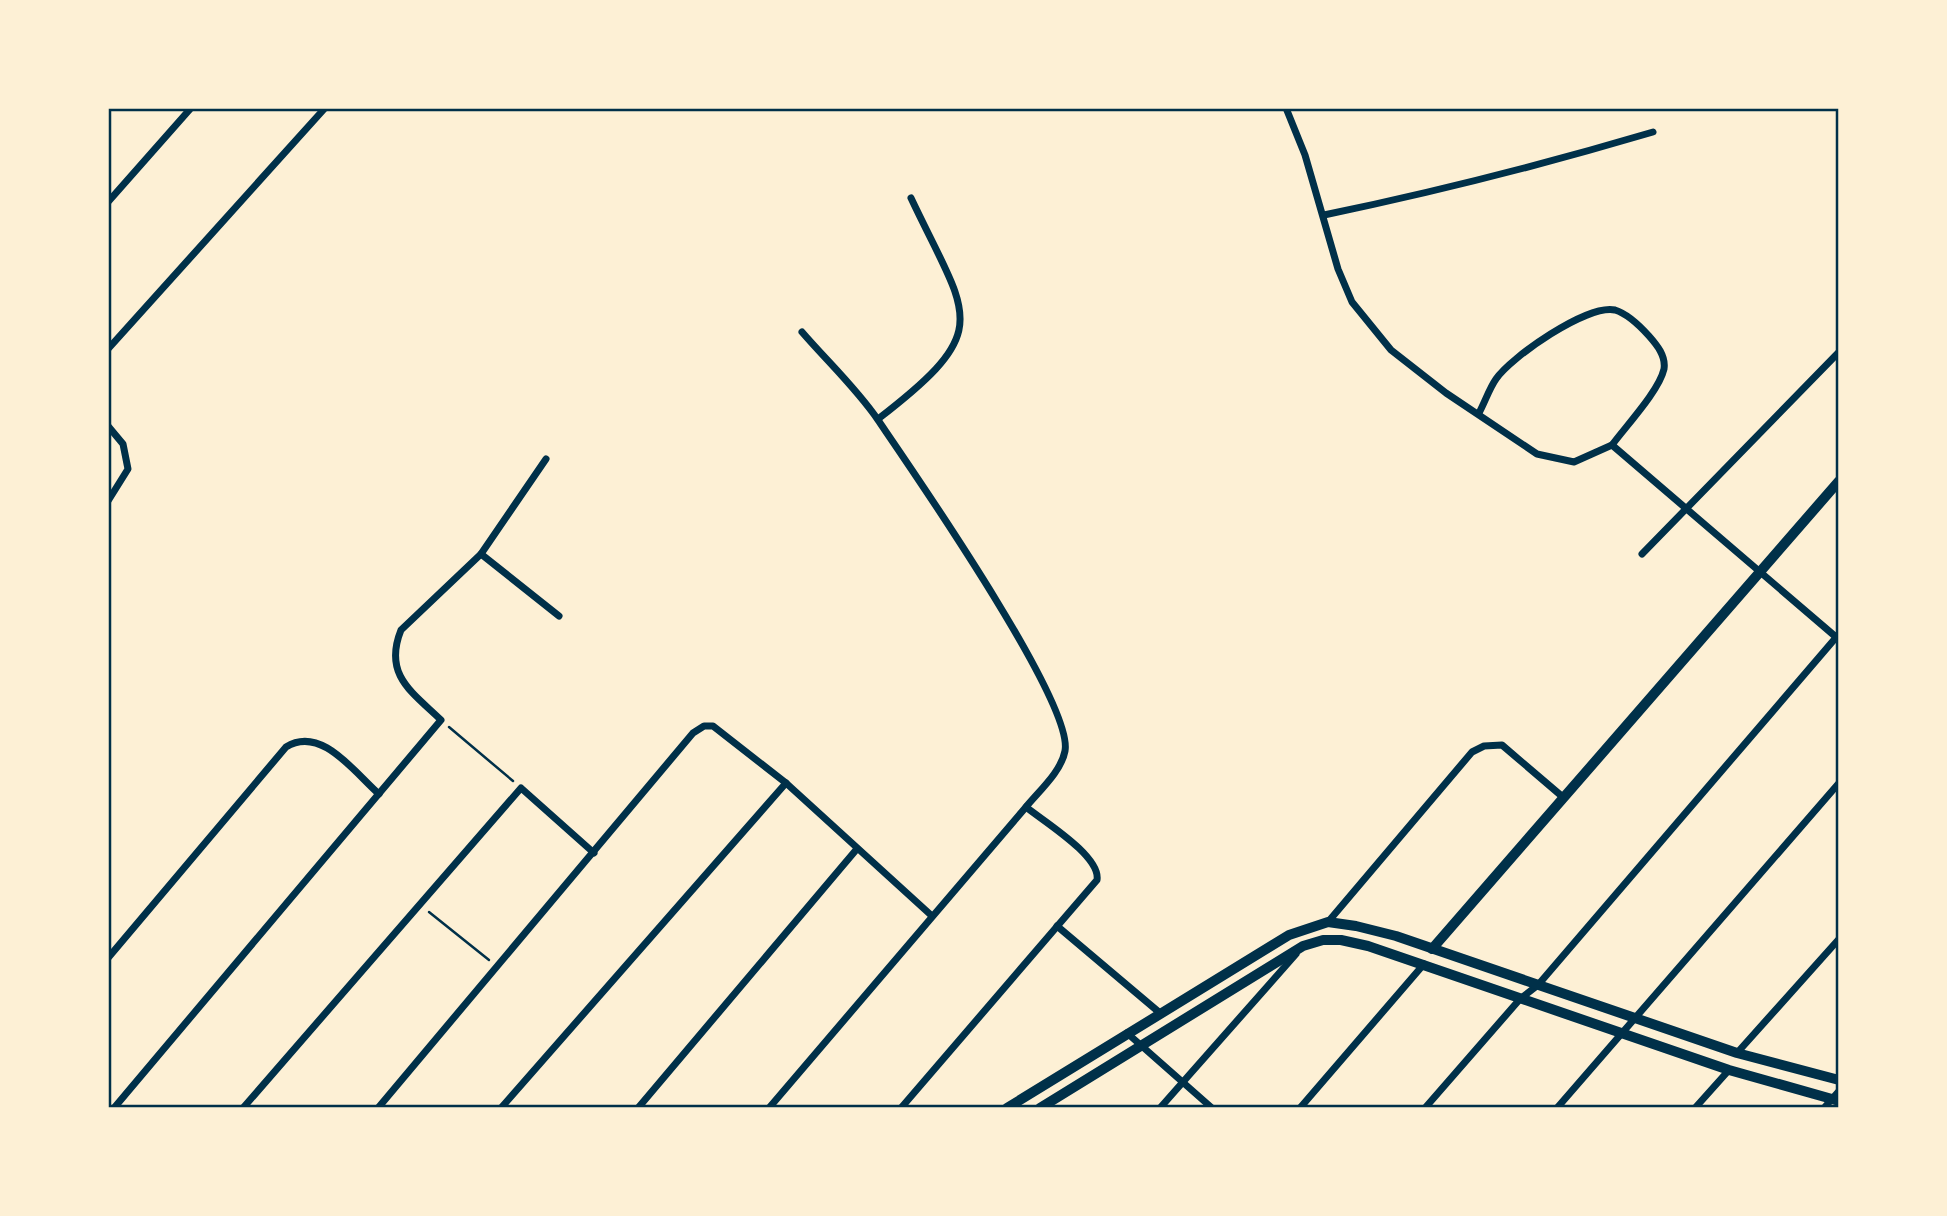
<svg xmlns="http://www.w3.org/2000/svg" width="1947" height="1216" font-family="'Titillium Web',sans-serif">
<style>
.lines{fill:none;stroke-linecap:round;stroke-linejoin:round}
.path{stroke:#003049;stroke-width:2.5}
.minor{stroke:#003049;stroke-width:7}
.tertiary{stroke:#003049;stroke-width:10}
.secondary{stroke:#003049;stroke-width:10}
.neatline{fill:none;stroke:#003049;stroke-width:2.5}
</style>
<rect width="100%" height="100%" fill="#fdf0d5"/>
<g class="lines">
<!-- path -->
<g class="path">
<path d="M449 727 513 781"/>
<path d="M429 912 489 960"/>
</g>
<!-- minor -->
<g class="minor">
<path d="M1286 108 1305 155 1338 269 1352 302 1391 350 1446 393 1537 454 1574 462 1612 445 1836 637"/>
<path d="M108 202 191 108"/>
<path d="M1324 215C1435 192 1545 164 1653 132"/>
<path d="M108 349 325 108"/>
<path d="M1479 413C1485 402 1489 389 1496 379 1511 357 1587 304 1615 310 1628 314 1640 326 1649 336 1657 345 1666 356 1664 369 1659 391 1626 426 1612 445"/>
<path d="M878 419C996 328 968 319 911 198"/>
<path d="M108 426 123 444 128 469 108 501"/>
<path d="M481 554 559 616"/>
<path d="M1642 554 1839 352"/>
<path d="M1328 922 1472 752 1484 746 1502 745 1564 798"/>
<path d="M1057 926 1160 1013"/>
<path d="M108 958 286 747C321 725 354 772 379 794"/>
<path d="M1127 1033 1212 1108"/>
<path d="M1737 1053 1839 939"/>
<path d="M114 1108 441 720C412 692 383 675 401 630L481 554 546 459"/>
<path d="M243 1108 521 788 594 853"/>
<path d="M378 1108 693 733 704 726H713L786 783 932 916"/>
<path d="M501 1108 786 783"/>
<path d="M638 1108 856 850"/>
<path d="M769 1108 1026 807C1039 791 1061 772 1065 751 1074 703 912 470 878 420 857 389 827 361 802 332"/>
<path d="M901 1108 1097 880C1101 856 1043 821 1026 807"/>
<path d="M1160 1108 1296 954"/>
<path d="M1300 1108 1424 964"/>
<path d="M1425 1108 1520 999 1538 985 1839 634"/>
<path d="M1557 1108 1839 783"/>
<path d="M1695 1108 1729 1070"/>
<path d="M1824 1108 1839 1091"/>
</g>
<!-- tertiary -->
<path class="tertiary" d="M1432 949 1839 481"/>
<!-- secondary -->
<g class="secondary">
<path d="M1007 1108 1289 935 1328 922 1356 926 1396 936 1737 1053 1839 1080"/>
<path d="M1040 1108 1303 946 1323 940H1341L1368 946 1729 1070 1839 1101"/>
</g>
</g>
<!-- border -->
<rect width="1947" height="1216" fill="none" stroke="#fdf0d5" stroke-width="220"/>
<rect x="110" y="110" width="1727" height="996" class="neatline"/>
</svg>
